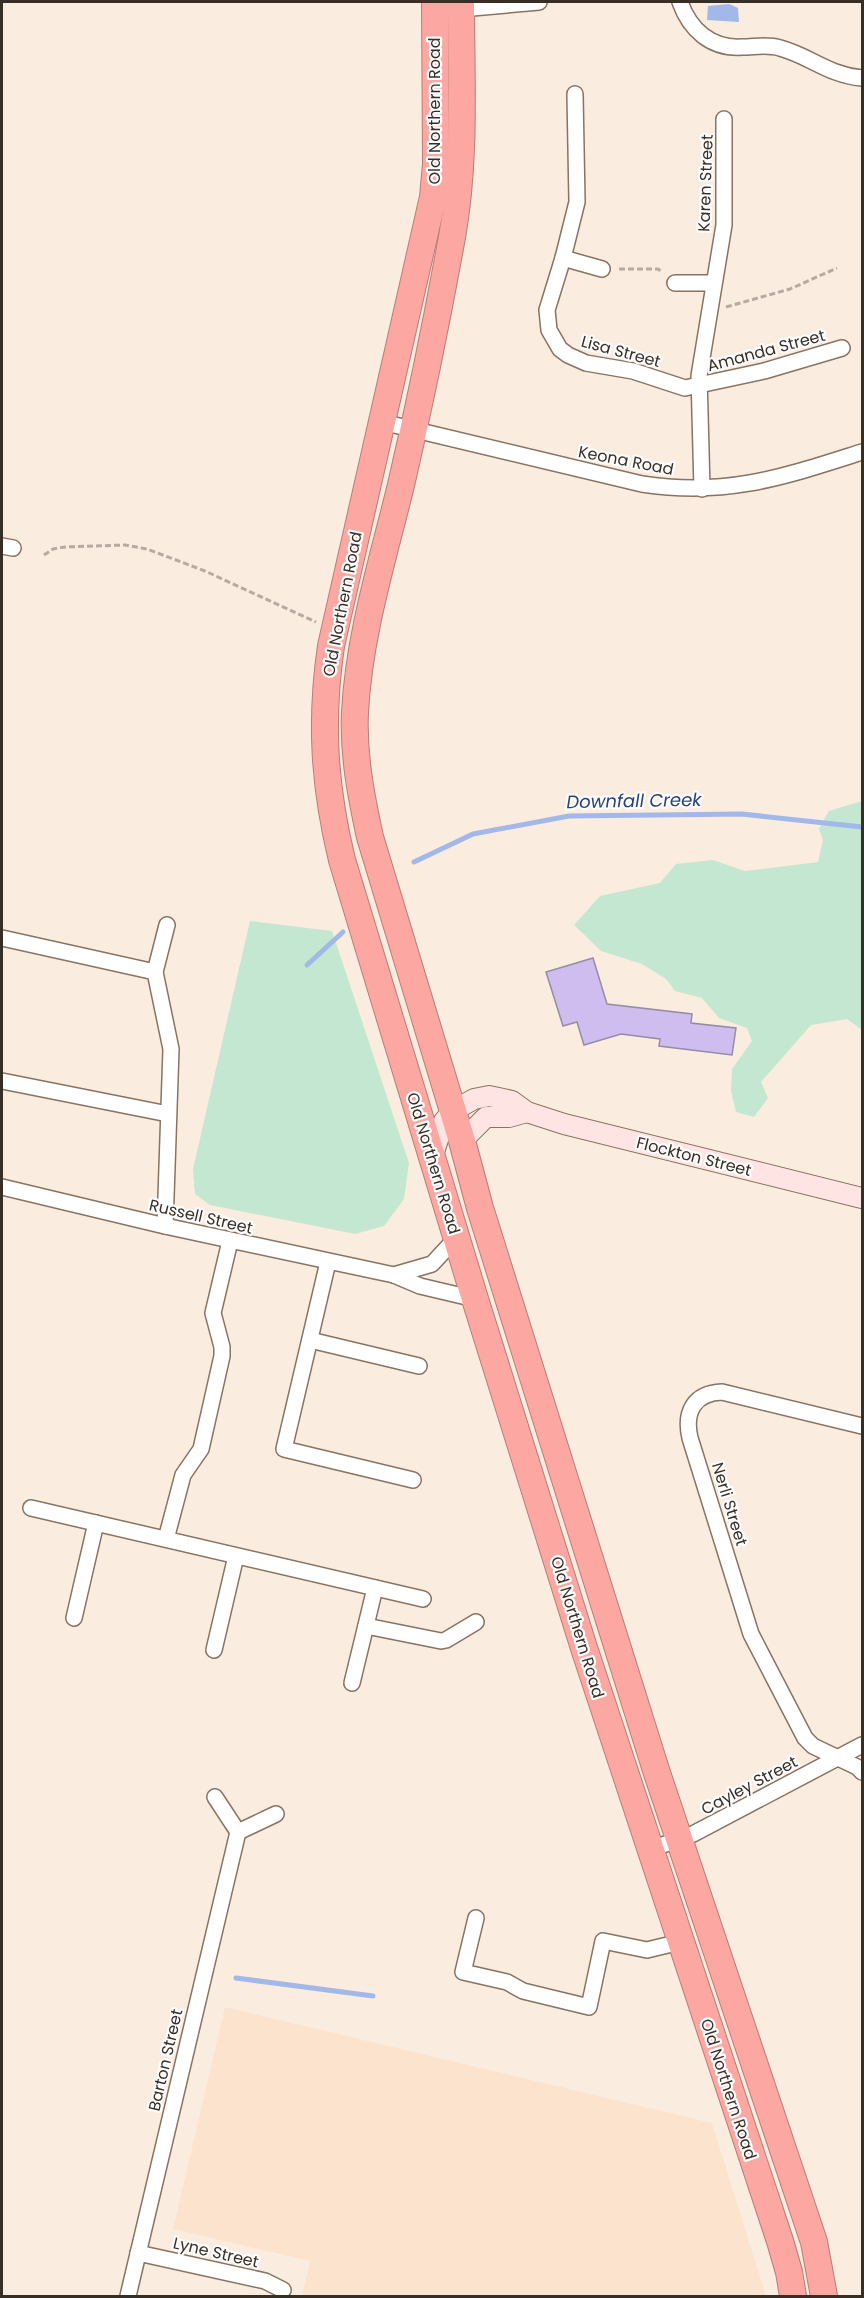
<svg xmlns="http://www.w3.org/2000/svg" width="864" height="2298" font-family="Poppins,sans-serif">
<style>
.built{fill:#fce3ce}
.green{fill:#c3e7d0}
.water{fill:#a1b8e8}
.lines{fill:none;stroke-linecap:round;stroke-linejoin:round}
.stream{stroke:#a1b8e8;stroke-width:5}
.building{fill:#cfbdf0;stroke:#958ca6;stroke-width:1.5}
.street-casing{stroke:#897361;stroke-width:18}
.secondary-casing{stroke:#897361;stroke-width:22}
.highway-casing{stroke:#b87d77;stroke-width:28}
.path{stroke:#b7aaa0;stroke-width:3;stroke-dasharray:6 3;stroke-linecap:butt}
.street{stroke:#fff;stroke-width:15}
.secondary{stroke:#fee5e3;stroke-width:20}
.highway{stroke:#fda7a2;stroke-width:26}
.labels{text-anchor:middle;stroke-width:4.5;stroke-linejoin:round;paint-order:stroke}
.street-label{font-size:16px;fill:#372e26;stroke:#fcfcfc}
.water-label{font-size:18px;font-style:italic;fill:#29427c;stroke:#fcfcfc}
</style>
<rect width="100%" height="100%" fill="#fbece0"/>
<!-- built -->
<path class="built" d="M225 2007 712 2123 766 2296H302L310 2261 173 2229Z"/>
<!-- green -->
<g class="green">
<path d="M862 801V1030L847 1019 811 1025 761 1082 768 1098 754 1117 736 1112 731 1091 732 1069 752 1041 747 1028 719 1018 702 998 675 991 666 979 642 964 601 951 574 925 600 896 660 883 676 864 713 860 745 871 818 862 823 840 819 829 829 811Z"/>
<path d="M250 921 332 931 409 1163 404 1199 384 1226 355 1234 210 1205 195 1194 193 1169Z"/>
</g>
<!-- water -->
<path class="water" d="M729 4 738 8 739 22 707 20 708 6Z"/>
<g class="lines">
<!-- stream -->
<g class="stream">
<path d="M414 862 473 834 569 816 742 814 862 827"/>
<path d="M307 965 343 932"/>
<path d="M236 1978 373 1996"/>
</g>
</g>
<!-- building -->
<path class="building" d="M593 958 607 1004 692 1014 691 1023 736 1028 732 1055 659 1046 660 1039 621 1034 584 1045 577 1022 563 1026 546 972Z"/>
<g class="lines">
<!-- street casing -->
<g class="street-casing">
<g id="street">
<path d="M680 2C690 30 711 49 742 47 755 47 767 44 780 48 810 56 828 75 862 78"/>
<path d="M461 9 539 2"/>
<path d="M575 94 577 202 563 258 547 310 549 330 560 349 568 355 586 363 633 371 685 388 764 371 842 348"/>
<path d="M563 258 602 269"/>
<path d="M675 283H713"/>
<path d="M382 422 642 484C727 497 783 477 862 452"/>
<path d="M702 489 699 376 724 225V119"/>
<path d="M2 546 13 548"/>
<path d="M2 938 155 972"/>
<path d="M2 1081 168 1114"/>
<path d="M2 1187 165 1226 394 1275 420 1286 475 1299"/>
<path d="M165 1226 171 1049 155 972 167 925"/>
<path d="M328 1262 284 1449 413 1480"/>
<path d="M394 1275 432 1264 457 1237"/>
<path d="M310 1340 419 1366"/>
<path d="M862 1426 722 1392C694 1393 684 1412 690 1438L751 1634 805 1738 813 1746 857 1767 862 1772"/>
<path d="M31 1508 423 1599"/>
<path d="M166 1539 183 1475 201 1449 222 1356V1347L213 1313 230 1241"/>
<path d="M74 1618 96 1523"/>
<path d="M366 1626 441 1641 446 1640 476 1622"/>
<path d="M214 1650 236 1556"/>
<path d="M352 1683 375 1588"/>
<path d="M215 1797 238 1832 276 1814"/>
<path d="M649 1850 693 1834 862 1745"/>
<path d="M476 1918 463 1972 507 1982 523 1991 589 2007 603 1941 647 1950 680 1942"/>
<path d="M138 2253 265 2281 283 2290"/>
<path d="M128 2296 238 1832"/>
</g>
</g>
<!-- secondary casing -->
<g class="secondary-casing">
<g id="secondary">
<path d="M462 1141 486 1117H509L527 1112"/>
<path d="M432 1158 444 1121 453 1111 474 1099 489 1096 512 1101 527 1112 564 1124 862 1198"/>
</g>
</g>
<!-- highway casing -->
<g class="highway-casing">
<g id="highway">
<path d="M435 2 436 164 433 197 331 646C320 721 324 786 342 860L475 1299 584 1648 780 2241 789 2272 793 2296"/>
<path d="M461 2C461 80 466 159 452 237 437 320 420 403 401 485 383 559 359 635 355 712 353 754 361 796 370 837L462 1141 480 1208 656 1770 814 2242 824 2296"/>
</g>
</g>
<!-- path -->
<g class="path">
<path d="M619 269H658L662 272"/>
<path d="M726 307 790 289 837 268"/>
<path d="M44 555 53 549 65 547 125 545 147 549 205 571 316 622"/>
</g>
<!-- street -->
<use href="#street" class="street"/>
<!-- secondary -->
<use href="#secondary" class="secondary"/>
<!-- highway -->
<use href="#highway" class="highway"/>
</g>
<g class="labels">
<!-- street labels -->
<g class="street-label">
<text transform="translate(434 111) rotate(-90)" y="6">Old Northern Road</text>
<text transform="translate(705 183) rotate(-88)" y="6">Karen Street</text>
<text transform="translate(766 350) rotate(-15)" y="6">Amanda Street</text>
<text transform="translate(621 351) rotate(15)" y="6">Lisa Street</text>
<text transform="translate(626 460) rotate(11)" y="6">Keona Road</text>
<text transform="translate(342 604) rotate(-79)" y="6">Old Northern Road</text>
<text transform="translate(694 1156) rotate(14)" y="6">Flockton Street</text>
<text transform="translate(434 1163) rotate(73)" y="6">Old Northern Road</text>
<text transform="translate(201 1216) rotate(13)" y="6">Russell Street</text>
<text transform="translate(730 1504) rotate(73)" y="6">Nerli Street</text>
<text transform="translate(578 1627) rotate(73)" y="6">Old Northern Road</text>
<text transform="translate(749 1785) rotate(-28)" y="6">Cayley Street</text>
<text transform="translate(165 2060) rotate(-77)" y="6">Barton Street</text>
<text transform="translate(729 2089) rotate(72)" y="6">Old Northern Road</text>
<text transform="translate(216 2252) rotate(13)" y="6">Lyne Street</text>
</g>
<!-- water labels -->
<g class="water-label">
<text transform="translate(634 801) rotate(-1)" y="6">Downfall Creek</text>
</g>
</g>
<!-- border -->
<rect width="864" height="2298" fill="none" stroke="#372e26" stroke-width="6"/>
</svg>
